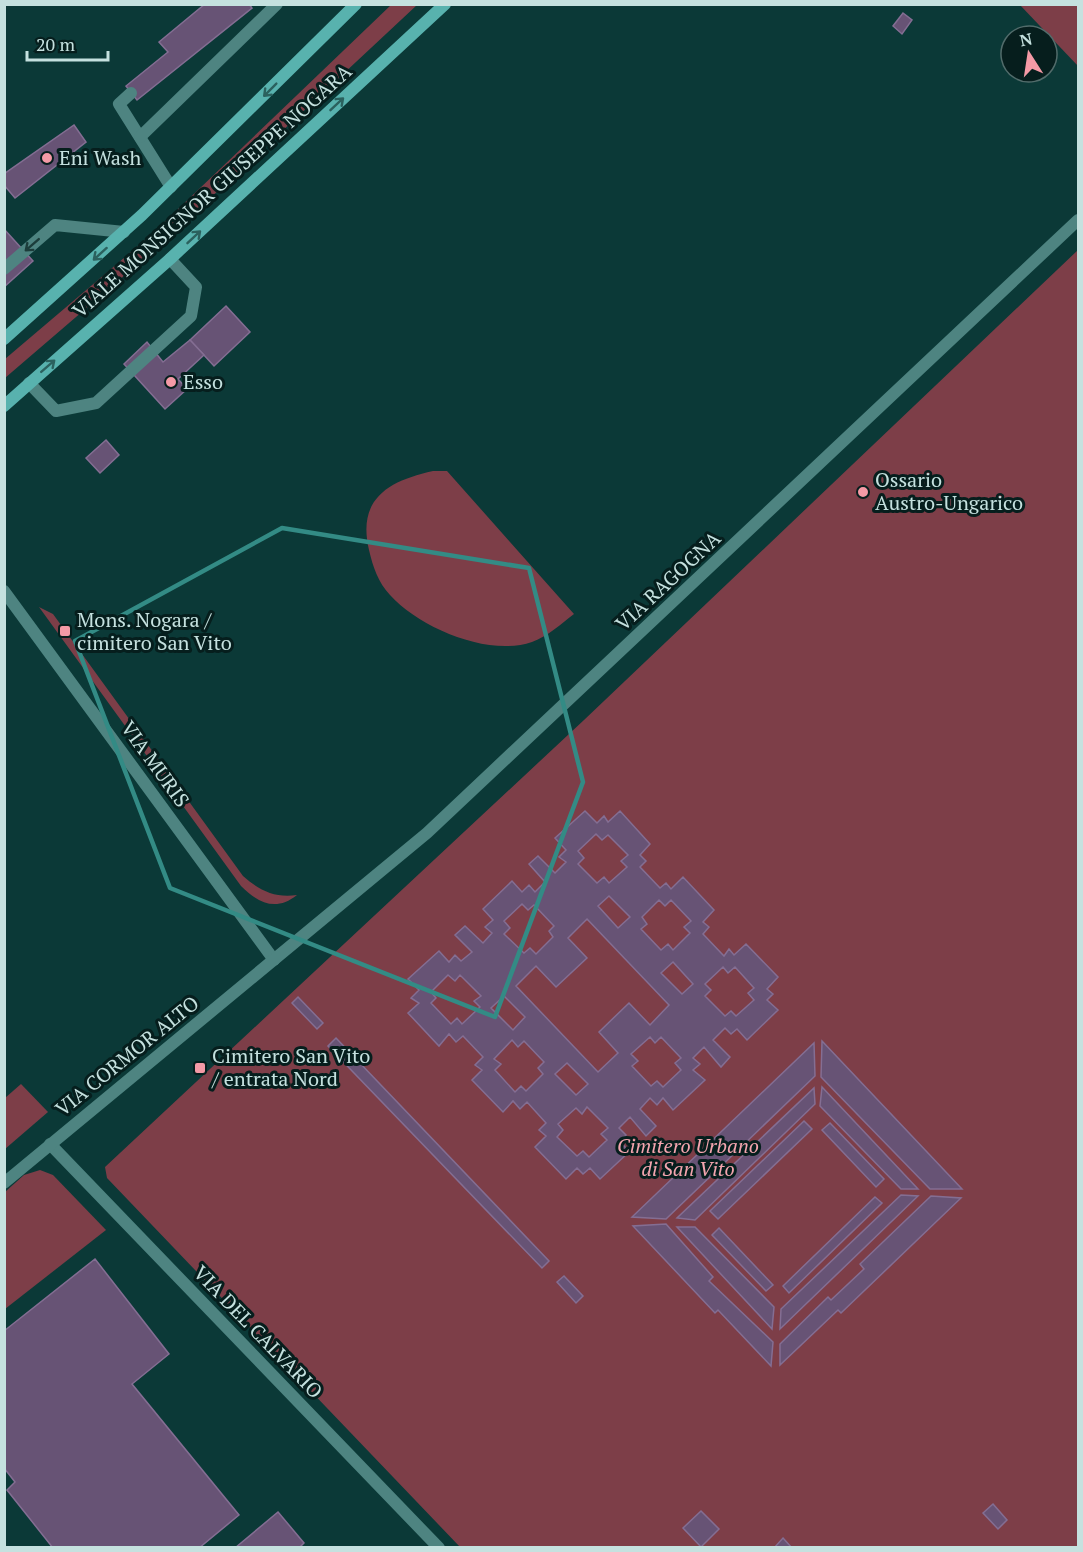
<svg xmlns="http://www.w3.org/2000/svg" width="1083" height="1552" font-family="'PT Serif',serif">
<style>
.green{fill:#7d3e48}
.building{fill:#675375;stroke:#846e93;stroke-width:1.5;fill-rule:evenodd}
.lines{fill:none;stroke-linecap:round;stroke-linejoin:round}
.lane{stroke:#4e8481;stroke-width:12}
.street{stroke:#4e8481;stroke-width:12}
.secondary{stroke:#58b2ae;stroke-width:12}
.oneway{stroke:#2b615e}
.oneway2{stroke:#1c3d3b}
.marked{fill:none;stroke:#338b85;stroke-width:4.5;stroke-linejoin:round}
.poi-dot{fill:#f49aa6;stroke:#061e1d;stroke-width:2}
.labels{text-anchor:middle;stroke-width:6;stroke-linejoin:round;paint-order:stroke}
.poi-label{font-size:20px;fill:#c5e1df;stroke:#061e1d;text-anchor:start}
.street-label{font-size:20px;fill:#c5e1df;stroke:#061e1d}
.park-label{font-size:20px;font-style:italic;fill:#f4a5af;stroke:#061e1d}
</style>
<rect width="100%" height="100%" fill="#0b3937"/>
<!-- green -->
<g class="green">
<path d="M391 5H417L161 244 5 378V359L151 235Z"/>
<path d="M1020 5H1078V66Z"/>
<path d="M1078 250V1547H460L107 1178 105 1167 584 720Z"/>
<path d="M433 471H447L574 614C561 624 548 636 532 642 488 657 420 628 390 595 378 582 373 567 369 550 357 499 388 481 433 471Z"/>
<path d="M39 607 53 614 243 876C260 891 275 898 297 895 276 912 258 903 241 886Z"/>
<path d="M21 1084 48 1112 5 1149V1098Z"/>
<path d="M40 1170 53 1175 106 1230 5 1309V1192L24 1175Z"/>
</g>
<!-- building -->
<g class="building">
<path d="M205 4H249L252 8 137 100 126 86 168 52 159 42Z"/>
<path d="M903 13 912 20 902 34 893 26Z"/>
<path d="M74 125 86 142 15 198 4 185V174Z"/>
<path d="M4 229 33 261 4 287Z"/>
<path d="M226 306 250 332 214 366 190 340Z"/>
<path d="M190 340 204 355 178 379 187 389 165 409 124 364 147 342 163 362Z"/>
<path d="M106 440 119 455 100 473 86 458Z"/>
<path d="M585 811 597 823 604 816 608 822 620 811 650 844 640 855 646 861 640 867 660 888 666 883 671 889 683 877 714 910 703 922 709 927 703 934 724 956 729 949 734 955 746 944 778 977 767 989 773 994 767 1000 778 1010 747 1040 737 1029 731 1034 725 1028 713 1040 730 1057 721 1067 704 1047 693 1058 700 1064 693 1070 705 1080 673 1110 663 1098 657 1105 650 1098 640 1109 656 1126 646 1136 630 1117 619 1128 626 1135 620 1141 629 1152 600 1179 590 1168 583 1174 577 1168 566 1179 535 1147 546 1136 539 1130 546 1123 527 1102 520 1109 513 1101 503 1112 472 1080 482 1070 475 1065 483 1057 463 1036 456 1042 449 1034 439 1046 408 1013 419 1003 411 998 419 990 408 979 439 951 449 962 455 955 461 961 472 952 455 935 465 926 483 943 492 933 485 927 493 920 483 909 512 881 522 892 529 885 535 892 545 882 529 864 538 856 555 873 566 862 559 857 566 850 555 838ZM596 834 602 840 608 835 628 855 621 861 627 867 609 883 604 877 597 883 578 864 584 858 578 851ZM609 896 630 917 618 928 598 906ZM659 900 665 906 671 900 691 921 684 927 690 933 673 950 668 944 661 950 641 929 647 924 642 917ZM522 904 528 910 534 905 554 926 549 931 553 937 536 954 530 948 524 953 504 934 510 928 504 921ZM587 919 669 1005 650 1025 629 1003 599 1032 618 1053 598 1072 516 986 536 966 556 987 587 958 568 938ZM673 962 693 984 682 994 661 973ZM723 967 728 973 735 967 754 988 748 993 754 1000 736 1016 731 1011 725 1016 705 996 711 990 705 984ZM448 975 455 981 460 975 481 996 474 1001 480 1007 462 1024 457 1018 451 1024 431 1003 436 998 431 992ZM504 996 525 1017 513 1030 491 1008ZM650 1037 655 1043 661 1037 681 1058 675 1063 681 1070 663 1087 657 1081 651 1086 632 1066 638 1061 631 1054ZM512 1040 518 1047 524 1041 544 1062 538 1068 543 1074 526 1091 521 1086 515 1092 495 1070 501 1064 494 1059ZM567 1063 588 1084 576 1095 555 1074ZM587 1107 608 1128 601 1134 607 1140 589 1157 583 1151 577 1156 557 1137 563 1130 558 1124 576 1108 582 1114Z"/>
<path d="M298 997 323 1023 317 1029 292 1003Z"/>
<path d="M336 1038 549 1261 542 1268 328 1046Z"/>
<path d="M822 1041 962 1189H930L821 1077Z"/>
<path d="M814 1043 815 1076 666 1219 632 1217Z"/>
<path d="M822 1087 918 1189H901L820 1106Z"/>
<path d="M814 1088 815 1104 695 1220 677 1218Z"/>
<path d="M804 1121 812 1129 718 1219 710 1211Z"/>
<path d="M830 1123 884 1179 876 1187 822 1130Z"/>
<path d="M901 1195 918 1196 780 1329 781 1309Z"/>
<path d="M931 1196 961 1198 841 1313 838 1310 780 1365V1344L828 1297 831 1300 864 1269 860 1264Z"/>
<path d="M875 1197 882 1203 789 1293 783 1286Z"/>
<path d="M666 1224 713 1277 709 1281 773 1342 771 1366 718 1310 715 1313 633 1226Z"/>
<path d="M677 1227H695L774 1307 772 1329Z"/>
<path d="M719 1228 773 1285 766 1291 712 1235Z"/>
<path d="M95 1259 169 1354 132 1384 239 1515 199 1548H53L7 1490 15 1482 4 1468V1331Z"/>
<path d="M564 1276 583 1296 576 1303 557 1282Z"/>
<path d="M993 1504 1007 1520 998 1529 983 1513Z"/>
<path d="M701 1511 719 1529 701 1547 683 1528Z"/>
<path d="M278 1512 304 1543 299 1548H235Z"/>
<path d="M783 1538 792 1548H774Z"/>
</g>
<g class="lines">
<!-- lane -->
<g class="lane">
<path d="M131 93 119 104 171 187"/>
<path d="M140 137 277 4"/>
<path d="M4 269 55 225 124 232"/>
<path d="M29 383 56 411 96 403 191 316 196 287 170 259"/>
</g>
<!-- street -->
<g class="street">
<path d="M4 591 274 960"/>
<path d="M50 1144 439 1548"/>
<path d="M4 1183 427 833 1078 220"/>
</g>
<!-- secondary -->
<g class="secondary">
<path d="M4 339 142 215 356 4"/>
<path d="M4 406 170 259 445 4"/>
</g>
</g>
<!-- one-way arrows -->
<defs><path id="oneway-shaft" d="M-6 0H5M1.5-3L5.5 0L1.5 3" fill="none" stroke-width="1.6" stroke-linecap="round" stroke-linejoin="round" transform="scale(1.5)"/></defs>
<g class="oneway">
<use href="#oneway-shaft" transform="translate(270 90) rotate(135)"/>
<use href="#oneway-shaft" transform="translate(337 104) rotate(-43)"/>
<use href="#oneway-shaft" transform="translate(194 237) rotate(-43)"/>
<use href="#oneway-shaft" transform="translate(100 254) rotate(138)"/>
<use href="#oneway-shaft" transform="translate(48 366) rotate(-41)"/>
</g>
<use class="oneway2" href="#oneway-shaft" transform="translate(32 245) rotate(139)"/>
<!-- marked area -->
<path class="marked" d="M282 528 529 568 583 782 495 1017 170 888 75 641Z"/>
<!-- markers -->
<g class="poi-dot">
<circle cx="47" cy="158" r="6"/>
<circle cx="171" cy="382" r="6"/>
<circle cx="863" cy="492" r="6"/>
<rect x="59" y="625" width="12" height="12" rx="3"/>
<rect x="194" y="1062" width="12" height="12" rx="3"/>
</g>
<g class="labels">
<!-- poi labels -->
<g class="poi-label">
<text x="59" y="165">Eni Wash</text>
<text x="183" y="389">Esso</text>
<text x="875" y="487">Ossario<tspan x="875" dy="23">Austro-Ungarico</tspan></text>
<text x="77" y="627">Mons. Nogara /<tspan x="77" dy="23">cimitero San Vito</tspan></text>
<text x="212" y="1063">Cimitero San Vito<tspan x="212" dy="23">/ entrata Nord</tspan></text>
</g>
<!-- street labels -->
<g class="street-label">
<text transform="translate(212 191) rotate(-42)" y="7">VIALE MONSIGNOR GIUSEPPE NOGARA</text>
<text transform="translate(668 581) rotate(-43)" y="7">VIA RAGOGNA</text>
<text transform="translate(155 764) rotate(54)" y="7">VIA MURIS</text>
<text transform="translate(127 1056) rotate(-39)" y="7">VIA CORMOR ALTO</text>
<text transform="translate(258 1332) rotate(46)" y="7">VIA DEL CALVARIO</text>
</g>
<!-- park labels -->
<g class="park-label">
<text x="688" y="1153">Cimitero Urbano<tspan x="688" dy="23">di San Vito</tspan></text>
</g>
</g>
<!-- border -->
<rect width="1083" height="1552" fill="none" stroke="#c5e1df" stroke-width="12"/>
<!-- north arrow -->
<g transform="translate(1029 54) rotate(348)"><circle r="28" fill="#061e1d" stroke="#526c6b" stroke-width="1.5"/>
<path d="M0-4.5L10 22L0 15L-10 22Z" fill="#f49aa6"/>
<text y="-9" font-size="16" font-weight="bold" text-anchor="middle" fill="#c5e1df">N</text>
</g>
<!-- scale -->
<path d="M27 51v9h81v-9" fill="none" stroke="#c5e1df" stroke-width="3"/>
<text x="36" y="51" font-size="18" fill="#c5e1df" stroke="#061e1d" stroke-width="4.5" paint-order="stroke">20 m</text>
</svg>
